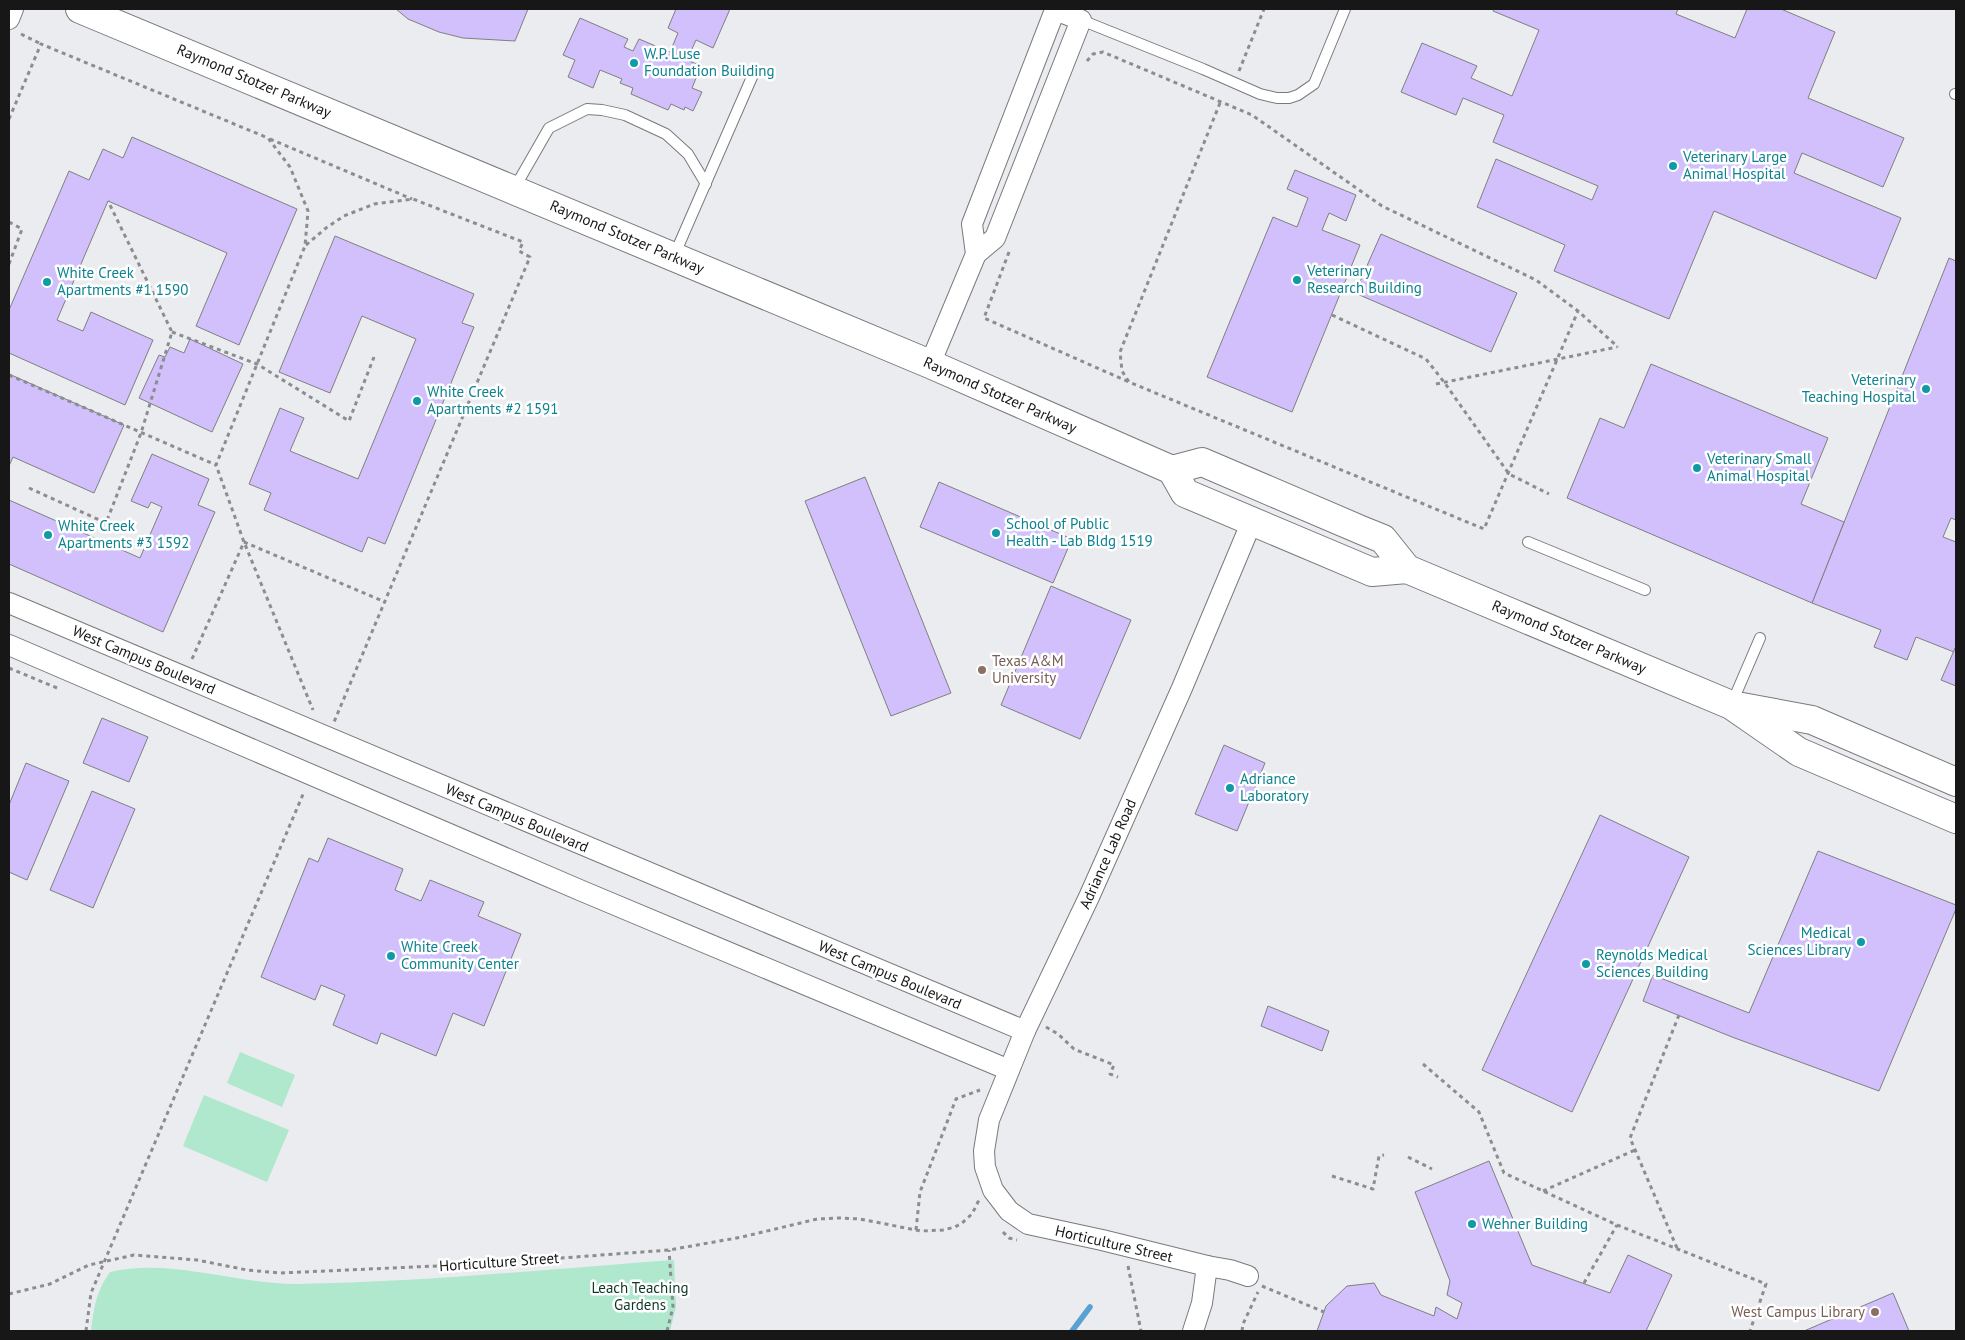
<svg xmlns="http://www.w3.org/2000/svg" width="1965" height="1340" font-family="'PT Sans',sans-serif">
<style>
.green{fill:#afe8cc}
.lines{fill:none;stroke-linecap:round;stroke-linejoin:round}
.stream{stroke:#59a0d3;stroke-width:5.5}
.building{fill:#d1c0fb;stroke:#807f81}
.lane-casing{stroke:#797a7c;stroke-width:12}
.street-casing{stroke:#797a7c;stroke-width:22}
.primary-casing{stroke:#797a7c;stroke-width:30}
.path{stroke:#8c8d8f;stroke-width:3;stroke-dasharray:4 4;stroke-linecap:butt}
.lane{stroke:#fff;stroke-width:10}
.street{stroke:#fff;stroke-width:20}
.primary{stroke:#fff;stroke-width:28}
.culture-dot{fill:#0f9aa8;stroke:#fff;stroke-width:2}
.education-dot{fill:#8d6e63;stroke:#fff;stroke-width:2}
.labels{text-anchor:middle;stroke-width:5;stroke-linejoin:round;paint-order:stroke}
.culture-label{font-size:15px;fill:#0d838f;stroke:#fff;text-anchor:start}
.street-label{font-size:15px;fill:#171718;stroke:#fff}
.education-label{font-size:15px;fill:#785e54;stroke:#fff;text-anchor:start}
.park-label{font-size:15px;fill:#0f3726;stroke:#fff}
</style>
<rect width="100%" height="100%" fill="#ebecef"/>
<!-- green -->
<g class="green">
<path d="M240 1052 295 1075 282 1107 227 1083Z"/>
<path d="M204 1095 289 1130 267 1182 183 1146Z"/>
<path d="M674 1260 676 1307 670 1331H91C94 1307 96 1292 110 1272 172 1258 234 1284 297 1284 423 1282 549 1269 674 1260Z"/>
</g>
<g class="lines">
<!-- stream -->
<path class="stream" d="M1072 1331 1090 1307"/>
</g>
<!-- building -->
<g class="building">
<path d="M396 9H528L515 41 463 38 439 32 408 19Z"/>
<path d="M676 9H730L713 48 696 40 687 60 701 66 692 88 702 92 693 111 685 107 684 110 671 104 668 110 631 94 633 88 620 83 622 79 600 70 593 88 568 77 575 60 563 55 580 18 628 39 624 47 633 51 639 39 670 52 678 33 668 28Z"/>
<path d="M1494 9H1678L1676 14 1735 38 1747 9H1781L1835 32 1808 98 1904 138 1883 187 1802 153 1794 173 1901 218 1876 279 1714 211 1669 319 1554 271 1565 245 1477 207 1496 159 1592 200 1598 186 1493 142 1504 115 1463 98 1456 115 1401 92 1422 43 1477 66 1471 78 1512 96 1539 30 1493 11Z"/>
<path d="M132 137 297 209 239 345 196 326 227 253 108 201 57 320 83 331 91 312 153 340 125 405 9 353V310L69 171 89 180 103 149 123 158Z"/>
<path d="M1295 170 1356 195 1346 221 1329 213 1322 230 1360 245 1292 412 1207 377 1273 217 1297 227 1308 198 1287 189Z"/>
<path d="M1381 234 1517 293 1491 352 1355 293Z"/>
<path d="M335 236 474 294 462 323 474 327 385 544 368 537 362 552 264 510 271 493 249 484 280 408 304 418 290 451 358 479 416 339 362 316 330 393 279 372Z"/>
<path d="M1949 258 1956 261V520L1951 518 1943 537 1956 542V646L1954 652 1916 637 1907 660 1874 647 1881 630 1812 603Z"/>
<path d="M190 339 243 364 212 432 139 398 159 355 165 357 170 347 184 353Z"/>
<path d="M1651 364 1828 438 1801 504 1844 522 1812 603 1567 498 1600 418 1624 428Z"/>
<path d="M9 374 124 425 94 493 13 457 9 466Z"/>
<path d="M152 454 209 479 198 505 215 512 163 632 9 564V500L140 558 162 507 151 502 148 508 131 501Z"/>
<path d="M865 477 951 693 891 716 805 501Z"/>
<path d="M939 482 1072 539 1053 583 920 527Z"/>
<path d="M1051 586 1131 620 1080 739 1001 705Z"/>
<path d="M1956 646V686L1941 680Z"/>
<path d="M102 718 148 737 129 782 83 763Z"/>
<path d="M1224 745 1265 763 1237 831 1195 814Z"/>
<path d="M26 763 69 781 27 880 9 872V805Z"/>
<path d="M92 791 135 809 93 908 50 890Z"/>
<path d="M1600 815 1689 857 1572 1112 1482 1070Z"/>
<path d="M328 838 403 869 395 890 421 901 430 880 484 902 478 916 521 934 484 1026 453 1013 436 1056 381 1033 377 1044 333 1025 345 995 321 985 315 1000 261 977 309 858 318 862Z"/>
<path d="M1818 851 1956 905V909L1879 1091 1732 1037 1643 1001 1653 975 1749 1013Z"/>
<path d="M1268 1006 1329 1031 1322 1051 1261 1026Z"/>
<path d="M1489 1161 1532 1265 1610 1293 1628 1255 1672 1275 1646 1331H1317L1326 1306 1347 1286 1374 1283 1381 1295 1434 1316 1436 1307 1457 1319 1462 1303 1447 1295 1450 1281 1415 1192Z"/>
<path d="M1893 1293 1909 1331H1804Z"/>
</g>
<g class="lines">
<!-- lane casing -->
<g class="lane-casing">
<g id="lane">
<path d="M1081 20 1203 69 1260 94 1277 98H1289L1298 95 1314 84 1345 9"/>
<path d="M1955 94H1956"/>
<path d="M514 189 549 128 587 109 602 110 625 115 666 134 688 154 706 184"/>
<path d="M674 256 752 77"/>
<path d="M1528 542 1645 590"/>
<path d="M1732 703 1760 638"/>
</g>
</g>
<!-- street casing -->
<g class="street-casing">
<g id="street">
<path d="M9 19 13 9"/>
<path d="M930 364 976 254 995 238 1081 20 1055 10 972 224 976 254"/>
<path d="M9 603 1025 1031"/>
<path d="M9 645 582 891 1009 1070"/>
<path d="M1248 1276 1230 1270 1207 1266 1102 1240 1028 1224 1009 1211 993 1190 985 1167 984 1151 989 1120 1025 1031 1089 897 1182 688 1252 521"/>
<path d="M1193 1331 1202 1303 1207 1266"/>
</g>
</g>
<!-- primary casing -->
<g class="primary-casing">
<g id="primary">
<path d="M80 9 930 364 1172 470 1202 462 1361 530 1383 539 1407 569"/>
<path d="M1172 470 1185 493 1372 572 1407 569 1731 705 1799 752 1956 819"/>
<path d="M1742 707 1812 720 1956 782"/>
</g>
</g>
<!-- path -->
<g class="path">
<path d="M21 34 41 44"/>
<path d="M1087 61 1093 54 1103 52 1252 115 1382 206 1536 280 1578 311 1618 347"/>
<path d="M1239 71 1264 9"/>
<path d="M1220 103 1120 352 1122 371 1129 382 1484 529 1578 311"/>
<path d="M9 119 41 44 268 138 290 167 308 211 305 246 216 465 244 542 313 710"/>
<path d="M270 139 412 199"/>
<path d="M9 222 22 229 9 264"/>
<path d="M306 245 326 228 344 216 374 204 413 199 523 242 519 251 530 257 334 722"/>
<path d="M1009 252 984 318 1129 382"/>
<path d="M1332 315 1426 359 1444 382 1509 474 1549 494"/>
<path d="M172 332 257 364 349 421 374 357"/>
<path d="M9 375 216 465"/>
<path d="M1436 384 1617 347"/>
<path d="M29 488 106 523 141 433 172 332 108 201"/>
<path d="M192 659 244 542 385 602"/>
<path d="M9 668 57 688"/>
<path d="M1046 1027 1058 1034 1074 1049 1114 1065 1110 1074 1118 1077"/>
<path d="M1423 1064 1479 1112 1504 1173 1617 1225 1766 1284 1750 1331"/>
<path d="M1408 1157 1432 1169"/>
<path d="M1332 1176 1373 1189 1379 1156 1384 1155"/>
<path d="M1543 1191 1635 1150"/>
<path d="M916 1230 920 1192 956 1099 980 1090"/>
<path d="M1003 1232 1009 1238 1017 1240"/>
<path d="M1677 1248 1630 1138 1679 1015"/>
<path d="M1128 1266 1141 1331"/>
<path d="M1584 1283 1617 1225"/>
<path d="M1262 1286 1324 1312"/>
<path d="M9 1294 50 1284 89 1265 134 1255 197 1260 247 1270 280 1273 481 1264 669 1250 742 1237 817 1219 839 1218 860 1219 921 1231 943 1230 955 1227 962 1223 972 1214 979 1200"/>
<path d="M86 1331 91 1293 304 792"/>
<path d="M667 1331 673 1307 669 1250"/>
<path d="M1242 1331 1243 1324 1258 1292"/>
</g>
<!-- lane -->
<use href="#lane" class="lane"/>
<!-- street -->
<use href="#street" class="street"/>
<!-- primary -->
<use href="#primary" class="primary"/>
</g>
<!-- markers -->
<g class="culture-dot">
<circle cx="634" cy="63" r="5"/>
<circle cx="1673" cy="166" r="5"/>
<circle cx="1297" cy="280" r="5"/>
<circle cx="47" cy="282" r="5"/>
<circle cx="1926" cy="389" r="5"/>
<circle cx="417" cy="401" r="5"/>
<circle cx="1697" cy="468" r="5"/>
<circle cx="996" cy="533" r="5"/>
<circle cx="48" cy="535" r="5"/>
<circle cx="1230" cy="788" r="5"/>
<circle cx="1861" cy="942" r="5"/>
<circle cx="391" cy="956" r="5"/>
<circle cx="1586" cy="964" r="5"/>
<circle cx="1472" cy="1224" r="5"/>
</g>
<g class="education-dot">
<circle cx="982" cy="670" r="5"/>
<circle cx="1875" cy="1312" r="5"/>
</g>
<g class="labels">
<!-- culture labels -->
<g class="culture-label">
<text x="644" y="59">W.P. Luse<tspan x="644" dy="17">Foundation Building</tspan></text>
<text x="1683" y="162">Veterinary Large<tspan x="1683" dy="17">Animal Hospital</tspan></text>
<text x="1307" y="276">Veterinary<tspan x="1307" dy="17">Research Building</tspan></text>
<text x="57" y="278">White Creek<tspan x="57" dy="17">Apartments #1 1590</tspan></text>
<text x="1916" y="385" text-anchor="end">Veterinary<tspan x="1916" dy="17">Teaching Hospital</tspan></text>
<text x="427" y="397">White Creek<tspan x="427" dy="17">Apartments #2 1591</tspan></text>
<text x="1707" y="464">Veterinary Small<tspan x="1707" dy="17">Animal Hospital</tspan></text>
<text x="1006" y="529">School of Public<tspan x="1006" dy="17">Health - Lab Bldg 1519</tspan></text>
<text x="58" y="531">White Creek<tspan x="58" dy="17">Apartments #3 1592</tspan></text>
<text x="1240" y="784">Adriance<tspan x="1240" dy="17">Laboratory</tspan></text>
<text x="1851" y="938" text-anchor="end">Medical<tspan x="1851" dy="17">Sciences Library</tspan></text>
<text x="401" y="952">White Creek<tspan x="401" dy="17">Community Center</tspan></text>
<text x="1596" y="960">Reynolds Medical<tspan x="1596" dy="17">Sciences Building</tspan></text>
<text x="1482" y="1229">Wehner Building</text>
</g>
<!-- street labels -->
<g class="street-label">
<text transform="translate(254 81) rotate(23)" y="5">Raymond Stotzer Parkway</text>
<text transform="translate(627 237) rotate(23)" y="5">Raymond Stotzer Parkway</text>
<text transform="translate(1000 395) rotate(24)" y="5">Raymond Stotzer Parkway</text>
<text transform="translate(1569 637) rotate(23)" y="5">Raymond Stotzer Parkway</text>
<text transform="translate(144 660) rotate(23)" y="5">West Campus Boulevard</text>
<text transform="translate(517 818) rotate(23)" y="5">West Campus Boulevard</text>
<text transform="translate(1108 854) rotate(-66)" y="5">Adriance Lab Road</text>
<text transform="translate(890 975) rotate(23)" y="5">West Campus Boulevard</text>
<text transform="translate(1114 1244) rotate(13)" y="5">Horticulture Street</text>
<text transform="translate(499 1262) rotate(-4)" y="5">Horticulture Street</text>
</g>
<!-- education labels -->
<g class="education-label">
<text x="992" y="666">Texas A&amp;M<tspan x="992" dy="17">University</tspan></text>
<text x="1865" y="1317" text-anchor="end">West Campus Library</text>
</g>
<!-- park labels -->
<g class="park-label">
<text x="640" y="1293">Leach Teaching<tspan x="640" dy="17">Gardens</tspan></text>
</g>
</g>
<!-- border -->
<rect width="1965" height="1340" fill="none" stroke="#171718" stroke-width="20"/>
</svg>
